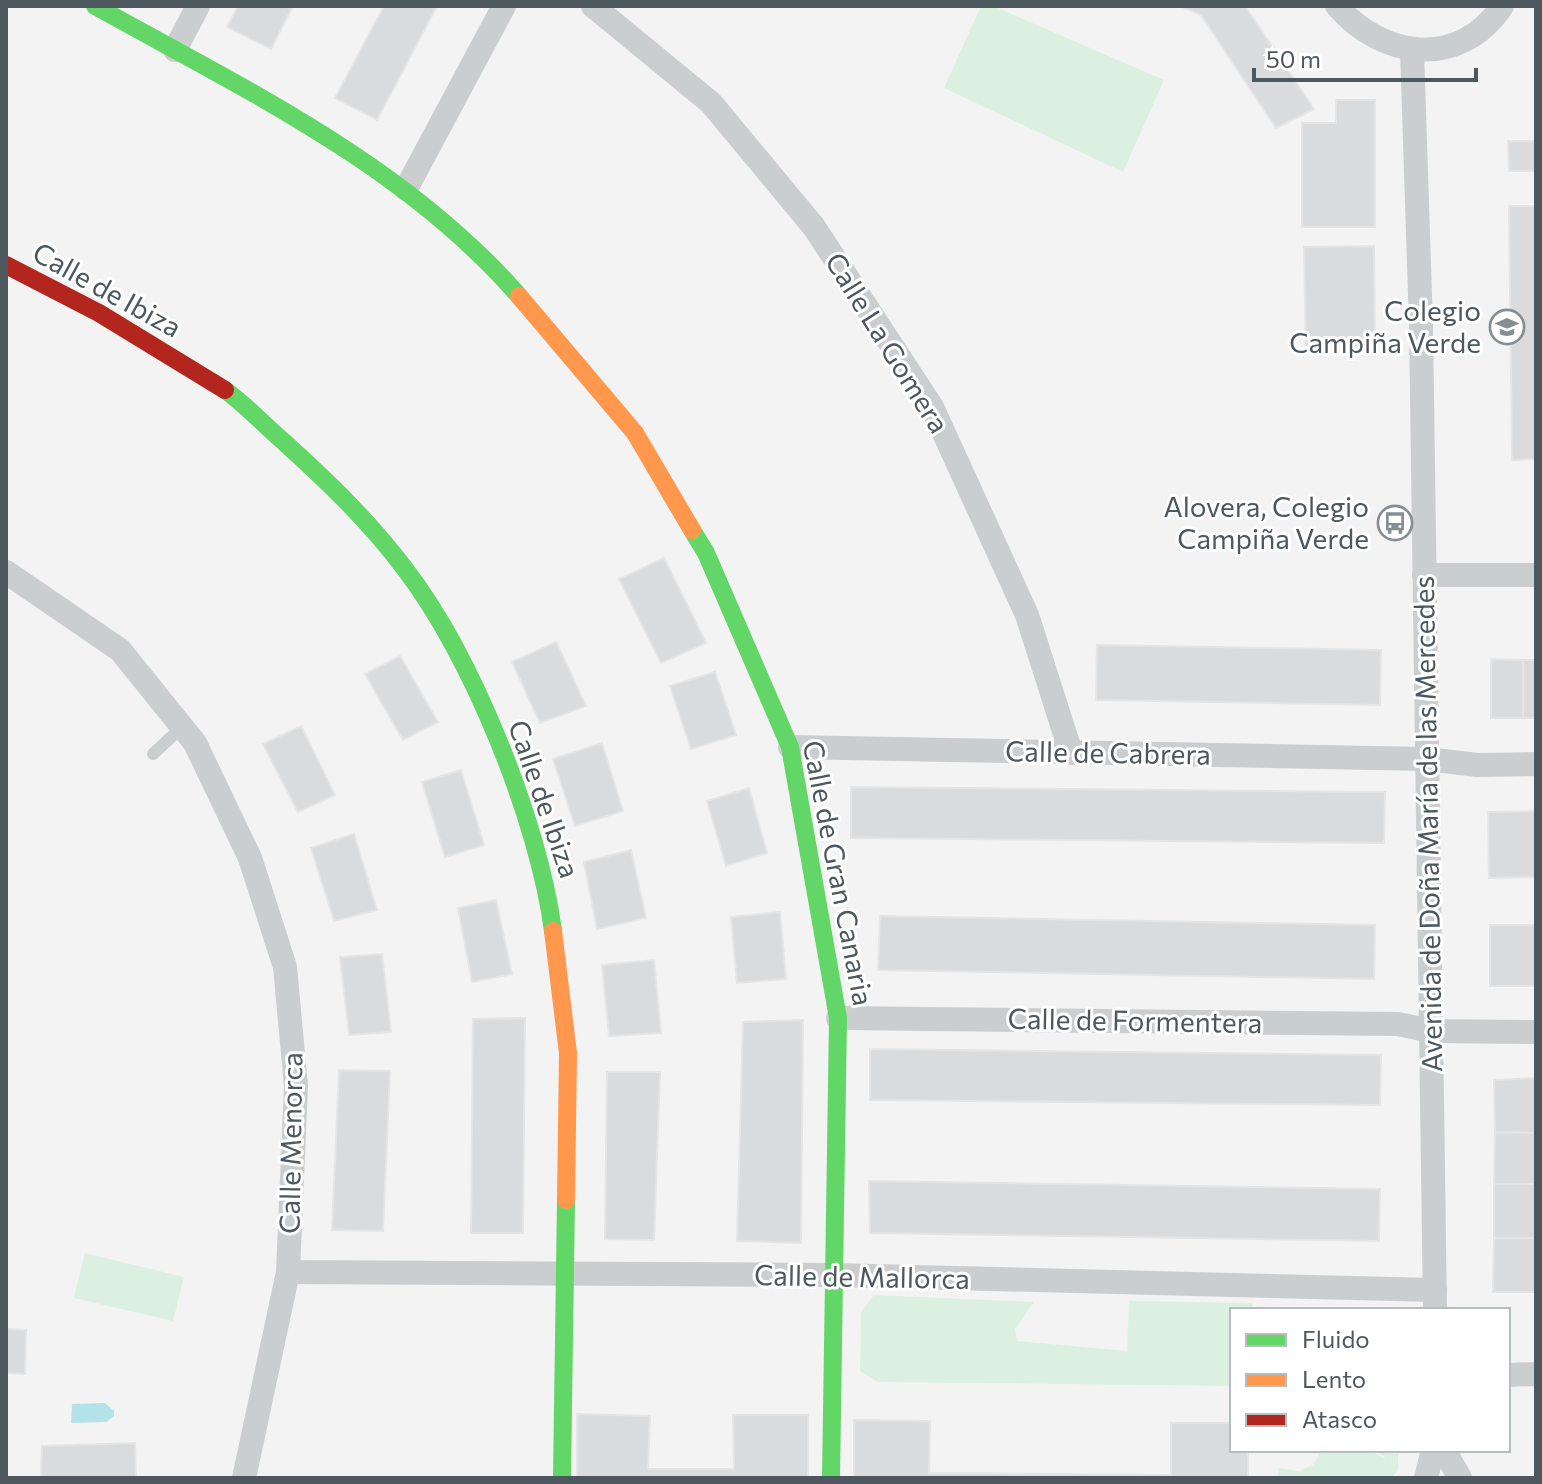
<svg xmlns="http://www.w3.org/2000/svg" width="1542" height="1484" font-family="Commissioner,sans-serif">
<style>
.green{fill:#dbf0e1}
.water{fill:#b4e2e9}
.building{fill:#dadbdc;stroke:#e5e5e6;stroke-width:2}
.lines{fill:none;stroke-linecap:round;stroke-linejoin:round}
.lane{stroke:#cbcecf;stroke-width:12}
.street{stroke:#cbcecf;stroke-width:24}
.fast{stroke:#63d668;stroke-width:18}
.slow{stroke:#ff974d;stroke-width:18}
.jam{stroke:#b3261e;stroke-width:18}
.labels{text-anchor:middle;stroke-width:6;stroke-linejoin:round;paint-order:stroke}
.street-label{font-size:28px;fill:#4c575e;stroke:#fff}
.poi-label{font-size:28px;fill:#4c575e;stroke:#fff;text-anchor:end}
</style>
<rect width="100%" height="100%" fill="#f4f3f3"/>
<!-- green -->
<g class="green">
<path d="M981 6H993L1164 80 1123 172 944 88Z"/>
<path d="M85 1253 184 1277 173 1321 74 1298Z"/>
<path d="M874 1295 1034 1302 1015 1329 1017 1341 1127 1351 1129 1301 1253 1303 1252 1310H1232V1386L878 1382 860 1371 861 1312Z"/>
<path d="M1322 1450H1369L1386 1459 1377 1450H1398V1470L1391 1478H1278V1468L1299 1471 1313 1465Z"/>
</g>
<!-- water -->
<path class="water" d="M105 1403 114 1411V1416L106 1422 71 1423 72 1404Z"/>
<!-- building -->
<g class="building">
<path d="M238 6H293L271 49 227 27Z"/>
<path d="M384 6H437L377 120 335 98Z"/>
<path d="M1180 6H1245L1314 109 1276 128 1201 15Z"/>
<path d="M1336 100H1375V227H1302V123H1336Z"/>
<path d="M1508 141H1536V171H1509Z"/>
<path d="M1509 206H1536V459L1512 460Z"/>
<path d="M1374 246 1375 350 1306 353 1304 247Z"/>
<path d="M664 558 706 643 661 663 619 579Z"/>
<path d="M556 642 586 706 540 723 512 662Z"/>
<path d="M1097 645 1381 650 1380 705 1096 700Z"/>
<path d="M400 656 438 722 403 740 365 674Z"/>
<path d="M1491 659 1523 660V718H1491Z"/>
<rect x="1523" y="660" width="13" height="58"/>
<path d="M715 672 736 735 691 749 670 686Z"/>
<path d="M301 726 335 795 298 812 263 744Z"/>
<path d="M602 743 623 811 575 826 553 759Z"/>
<path d="M461 770 484 845 445 857 422 782Z"/>
<path d="M851 787 1385 792 1384 843 851 838Z"/>
<path d="M749 788 767 853 726 866 707 801Z"/>
<path d="M1536 811V877L1489 878 1488 812Z"/>
<path d="M354 834 377 910 334 921 311 848Z"/>
<path d="M631 850 646 918 597 929 584 862Z"/>
<path d="M496 900 512 974 472 982 458 908Z"/>
<path d="M780 912 786 979 737 983 731 917Z"/>
<path d="M880 916 1375 925 1374 979 878 970Z"/>
<rect x="1490" y="925" width="46" height="61"/>
<path d="M382 954 391 1032 349 1035 340 957Z"/>
<path d="M654 960 661 1033 609 1036 602 965Z"/>
<path d="M525 1018 523 1233H471L473 1019Z"/>
<path d="M803 1020 801 1243 737 1241 743 1022Z"/>
<path d="M870 1049 1381 1055 1380 1105 870 1100Z"/>
<path d="M339 1070 390 1071 383 1231 332 1230Z"/>
<path d="M607 1072H660L654 1240 605 1239Z"/>
<path d="M1536 1078V1133L1495 1132 1494 1080Z"/>
<path d="M1495 1132 1536 1133V1184H1494Z"/>
<path d="M869 1181 1380 1189 1379 1241 870 1233Z"/>
<rect x="1494" y="1184" width="42" height="54"/>
<path d="M1494 1238H1536V1292H1493Z"/>
<path d="M6 1329 26 1330 25 1374 6 1373Z"/>
<path d="M577 1414 650 1416 648 1469H734L733 1415H808V1478H577Z"/>
<path d="M854 1420 930 1421 929 1473 1171 1475V1423H1232V1450H1248V1478H854Z"/>
<path d="M135 1443 136 1478H41L42 1446Z"/>
</g>
<g class="lines">
<!-- lane -->
<path class="lane" d="M153 754 182 727"/>
<!-- street -->
<g class="street">
<path d="M593 6 711 103 814 227 932 407 1027 615 1071 753"/>
<path d="M1337 6C1382 58 1459 70 1502 6"/>
<path d="M175 50 198 6"/>
<path d="M1412 50 1421 325 1435 1310"/>
<path d="M406 189 504 6"/>
<path d="M6 572 120 650 195 743 250 858 285 967 296 1086 288 1272 244 1478"/>
<path d="M1424 575H1536"/>
<path d="M790 747 1427 759 1477 765 1536 764"/>
<path d="M838 1018 1398 1024 1431 1031 1536 1032"/>
<path d="M288 1272 832 1275 1435 1290"/>
<path d="M1508 1375 1536 1374"/>
<path d="M1444 1450 1460 1478"/>
<path d="M1426 1478 1433 1450"/>
</g>
<!-- fast -->
<g class="fast">
<path d="M95 6C244 89 405 165 519 296"/>
<path d="M225 390C246 405 264 425 284 442 328 482 369 521 405 569 472 656 539 822 553 931"/>
<path d="M692 530 706 553 790 747 838 1018 831 1478"/>
<path d="M562 1478 566 1200"/>
</g>
<!-- slow -->
<g class="slow">
<path d="M519 296 635 433 692 530"/>
<path d="M553 931 568 1053 566 1200"/>
</g>
<!-- jam -->
<path class="jam" d="M6 265 99 313 225 390"/>
</g>
<!-- icons -->
<defs>
<g id="school-ring" transform="scale(1.8)"><circle r="9.5" fill="#fff" stroke="#878e92" stroke-width="1.5"/><path d="M0-5L7-2L0 1L-7-2ZM-4 1L0 2.5L4 1V4Q0 6-4 4Z" fill="#878e92"/></g>
<g id="bus-ring" transform="scale(1.8)"><circle r="9.5" fill="#fff" stroke="#878e92" stroke-width="1.5"/><path d="M-5-6H5V4H4V6H2V4H-2V6H-4V4H-5ZM-3.5-4V0h7V-4ZM-3.5 1.2v1.5H-2V1.2ZM2 1.2v1.5H3.5V1.2Z" fill="#878e92"/></g>
</defs>
<g fill-rule="evenodd">
<use href="#school-ring" x="1507" y="327"/>
<use href="#bus-ring" x="1395" y="523"/>
</g>
<g class="labels">
<!-- street labels -->
<g class="street-label">
<text transform="translate(107 290) rotate(29)" y="10">Calle de Ibiza</text>
<text transform="translate(887 343) rotate(58)" y="10">Calle La Gomera</text>
<text transform="translate(1108 753) rotate(1)" y="10">Calle de Cabrera</text>
<text transform="translate(544 799) rotate(71)" y="10">Calle de Ibiza</text>
<text transform="translate(1428 824) rotate(-91)" y="10">Avenida de Doña María de las Mercedes</text>
<text transform="translate(838 873) rotate(79)" y="10">Calle de Gran Canaria</text>
<text transform="translate(1135 1021) rotate(1)" y="10">Calle de Formentera</text>
<text transform="translate(291 1143) rotate(-89)" y="10">Calle Menorca</text>
<text transform="translate(862 1277) rotate(1)" y="10">Calle de Mallorca</text>
</g>
<!-- poi labels -->
<g class="poi-label">
<text x="1481" y="321">Colegio<tspan x="1481" dy="32">Campiña Verde</tspan></text>
<text x="1369" y="517">Alovera, Colegio<tspan x="1369" dy="32">Campiña Verde</tspan></text>
</g>
</g>
<!-- border -->
<rect width="1542" height="1484" fill="none" stroke="#4c575e" stroke-width="16"/>
<!-- legend -->
<rect x="1230" y="1308" width="280" height="144" fill="#ffffff" stroke="#b7bcbf" stroke-width="2"/>
<rect x="1246" y="1334" width="40" height="12" fill="#63d668" stroke="#b7bcbf" stroke-width="2"/>
<text x="1302" y="1348" font-size="24" fill="#4c575e">Fluido</text>
<rect x="1246" y="1374" width="40" height="12" fill="#ff974d" stroke="#b7bcbf" stroke-width="2"/>
<text x="1302" y="1388" font-size="24" fill="#4c575e">Lento</text>
<rect x="1246" y="1414" width="40" height="12" fill="#b3261e" stroke="#b7bcbf" stroke-width="2"/>
<text x="1302" y="1428" font-size="24" fill="#4c575e">Atasco</text>
<!-- scale -->
<path d="M1254 68v12h222v-12" fill="none" stroke="#4c575e" stroke-width="4"/>
<text x="1266" y="68" font-size="24" fill="#4c575e" stroke="#ffffff" stroke-width="6" paint-order="stroke">50 m</text>
</svg>
